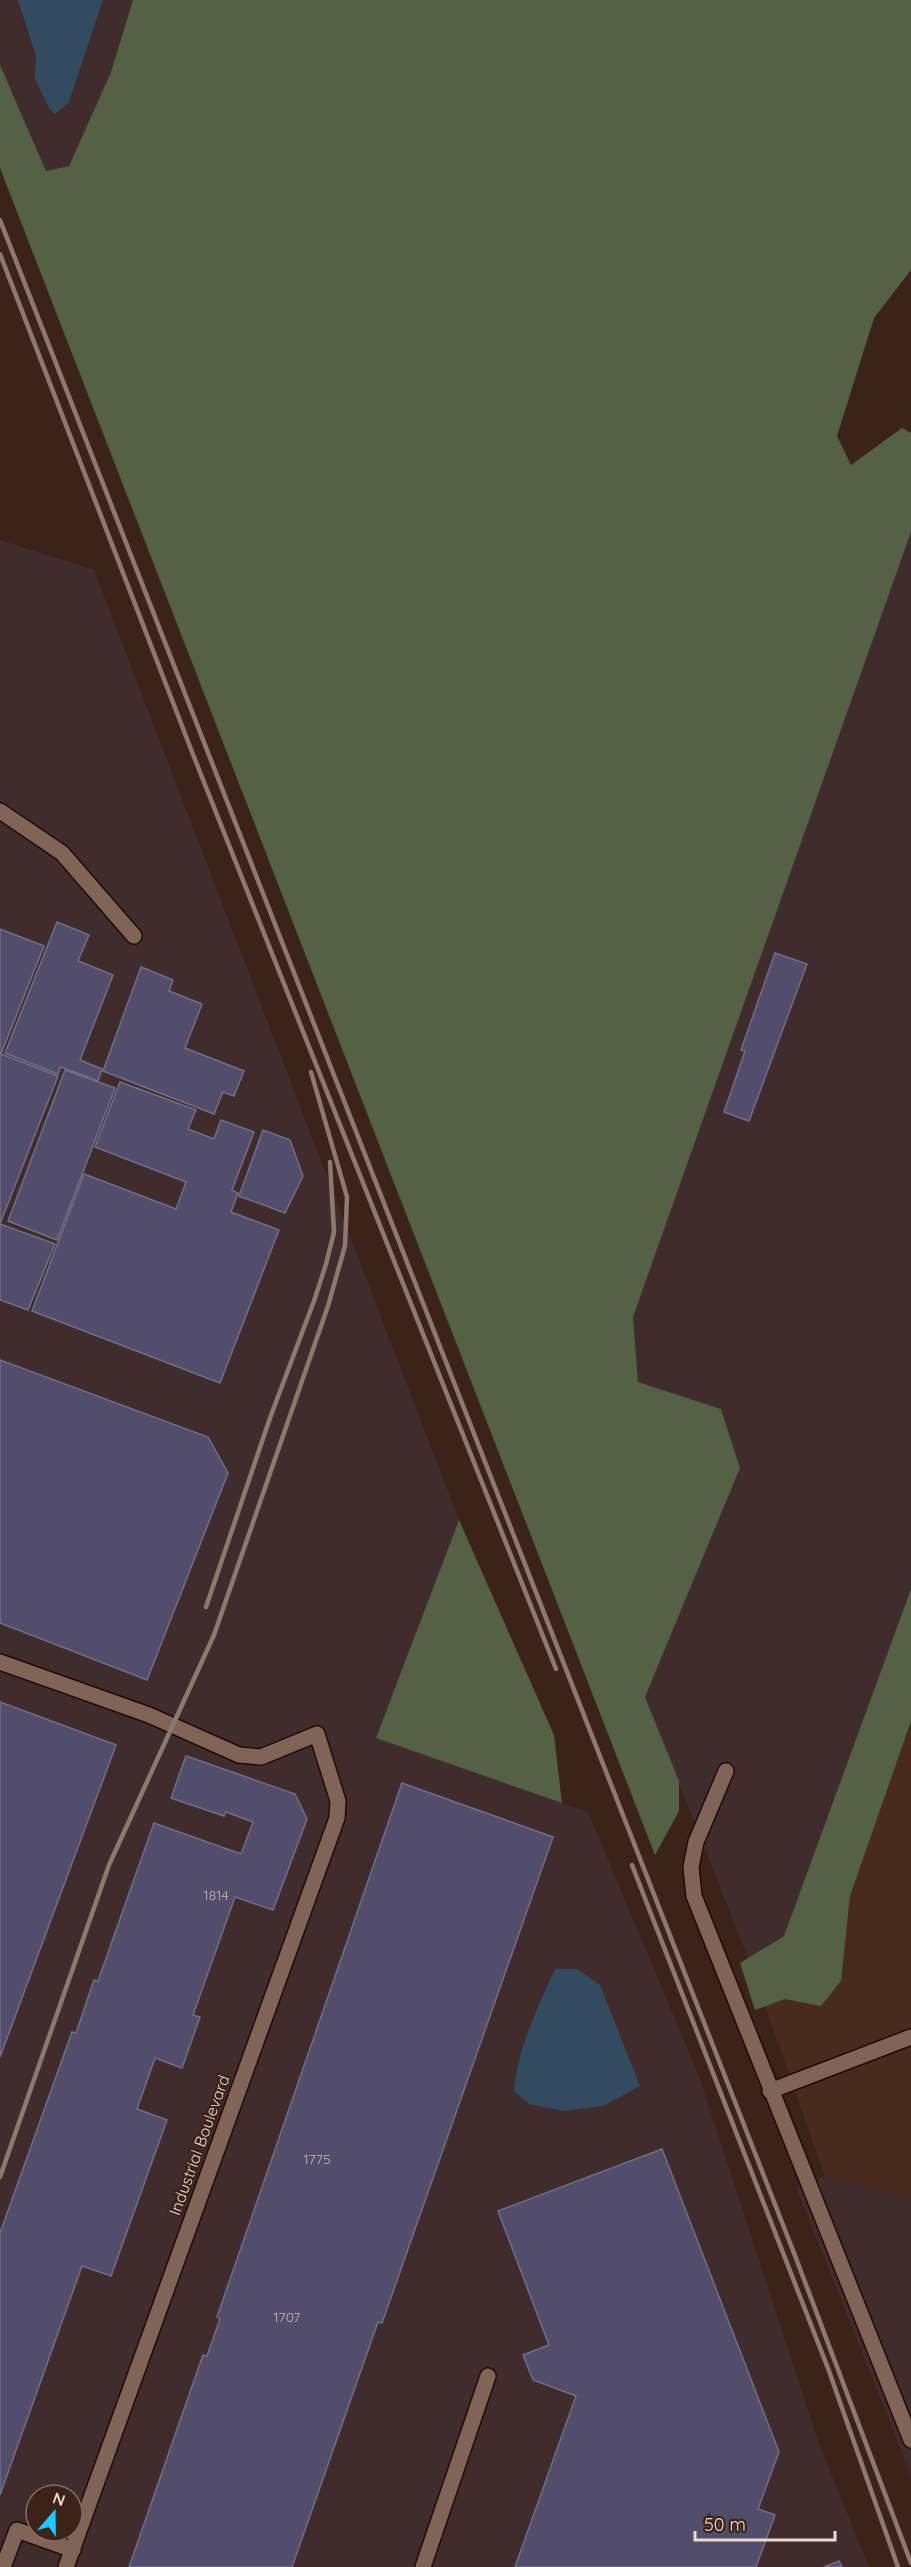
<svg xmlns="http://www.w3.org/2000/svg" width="911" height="2567" font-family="Quicksand,sans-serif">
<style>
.industrial{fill:#402c2c;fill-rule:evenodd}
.built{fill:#492a1e}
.forest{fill:#546144}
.water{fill:#334a61}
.building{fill:#514d6a;stroke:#716e89;stroke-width:1.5}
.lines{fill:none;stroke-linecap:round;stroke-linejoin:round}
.minor-casing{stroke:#220b04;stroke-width:18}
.minor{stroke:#816458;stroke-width:15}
.rail{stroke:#8e7970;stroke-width:4.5}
.labels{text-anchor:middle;stroke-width:4.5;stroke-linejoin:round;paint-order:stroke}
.number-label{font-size:14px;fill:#c4b7b9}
.street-label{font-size:16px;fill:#ebdad3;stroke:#3c2319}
</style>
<rect width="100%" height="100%" fill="#3c2319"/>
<!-- industrial -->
<g class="industrial">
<path d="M0 0H133L111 72 69 166 46 171 0 66Z"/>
<path d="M911 532V1589L784 1936 748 1958 645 1697 740 1468 721 1409 638 1382 633 1317Z"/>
<path d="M0 540 94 570 459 1520 377 1738 588 1812 699 2076 819 2444 869 2567H0ZM36 2495H72V2531H36Z"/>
<path d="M825 2176 911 2199V2475L796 2187Z"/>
</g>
<!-- built -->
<path class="built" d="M911 1589V2199L825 2176 748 1958 784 1936Z"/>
<!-- forest -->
<g class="forest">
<path d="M133 0H911V270L874 318 837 436 851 465 902 428 911 433V532L633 1317 638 1382 721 1409 740 1468 645 1697 679 1781V1811L655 1855 0 168V65L46 171 69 166 111 72Z"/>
<path d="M459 1520 554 1735 562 1803 376 1738Z"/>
<path d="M911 1589V1721L850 1896 841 1981 821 2006 785 1999 755 2010 740 1963 784 1936Z"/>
</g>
<!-- water -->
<g class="water">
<path d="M18 0H103L69 102 55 114 49 108 35 79 36 56Z"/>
<path d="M555 1969H577L600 1985 640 2086 603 2106 563 2111 529 2104 514 2091C518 2047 537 2009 555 1969Z"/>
</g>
<!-- building -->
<g class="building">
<path d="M57 922 89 935 78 961 113 975 80 1060 102 1069 98 1081 61 1067 58 1074 5 1053Z"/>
<path d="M0 929 44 946 1 1054 58 1076 0 1224 55 1244 28 1310 0 1300Z"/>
<path d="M775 953 807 964 749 1121 724 1112 745 1051 741 1050Z"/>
<path d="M141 967 173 980 169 991 202 1004 185 1048 244 1071 234 1096 223 1092 214 1114 103 1071Z"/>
<path d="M65 1070 115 1088 57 1240 8 1221Z"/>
<path d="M120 1082 196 1110 188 1129 214 1139 221 1120 254 1132 232 1190 238 1193 231 1212 279 1230 220 1383 32 1311 84 1174 176 1209 186 1182 95 1147Z"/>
<path d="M263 1130 290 1140 303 1176 285 1213 239 1196Z"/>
<path d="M0 1360 208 1437 228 1473 147 1680 0 1623Z"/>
<path d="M0 1702 116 1745 0 2057Z"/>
<path d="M186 1756 295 1794 307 1819 273 1910 235 1897 193 2015 200 2017 182 2068 155 2058 137 2109 167 2120 111 2276 82 2266 0 2495V2233L72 2032 76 2033 94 1980 98 1981 154 1823 241 1854 253 1822 226 1812 224 1816 171 1798Z"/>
<path d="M402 1783 553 1837 382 2323 378 2322 292 2567H129L203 2355 207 2356 220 2319 217 2317Z"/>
<path d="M662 2149 779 2452 758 2509 775 2515 756 2567H515L576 2396 533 2380 523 2355 549 2345 498 2211Z"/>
<path d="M839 2561 842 2567H824Z"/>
</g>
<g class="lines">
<!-- minor casing -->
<g class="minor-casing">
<g id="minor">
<path d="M0 811 62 853 134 936"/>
<path d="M0 1662 149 1715 239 1755 261 1757 317 1734 338 1801 337 1818 66 2567"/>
<path d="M726 1771 696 1842 691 1867 694 1896 911 2440"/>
<path d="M770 2091 911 2037"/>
<path d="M3 2567 17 2530 73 2550"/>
<path d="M423 2567 488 2376"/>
</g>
</g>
<!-- minor -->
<use href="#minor" class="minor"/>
<!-- rail -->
<g class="rail">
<path d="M0 220 794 2253 911 2563"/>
<path d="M0 254 194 757 556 1669"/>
<path d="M206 1607 270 1418 314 1301 326 1264 334 1232 330 1162"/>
<path d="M632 1865 829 2371 898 2567"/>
<path d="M0 2177 109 1865 214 1635 328 1306 345 1246 347 1197 311 1072"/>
</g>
</g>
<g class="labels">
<!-- number labels -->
<g class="number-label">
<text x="216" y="1900">1814</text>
<text x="317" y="2164">1775</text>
<text x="287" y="2322">1707</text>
</g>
<!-- street labels -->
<g class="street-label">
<text transform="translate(199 2145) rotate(-70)" y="6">Industrial Boulevard</text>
</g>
</g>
<!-- north arrow -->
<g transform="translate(54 2513) rotate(20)"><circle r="28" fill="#3c2319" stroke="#826c63" stroke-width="1.5"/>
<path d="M0-4.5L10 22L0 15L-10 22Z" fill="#1fc9fd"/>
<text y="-9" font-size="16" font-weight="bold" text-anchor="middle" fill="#ebdad3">N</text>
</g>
<!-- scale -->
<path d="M695 2531v9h140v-9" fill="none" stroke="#ebdad3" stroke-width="3"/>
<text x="704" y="2531" font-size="18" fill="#ebdad3" stroke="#3c2319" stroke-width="4.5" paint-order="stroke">50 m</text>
</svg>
